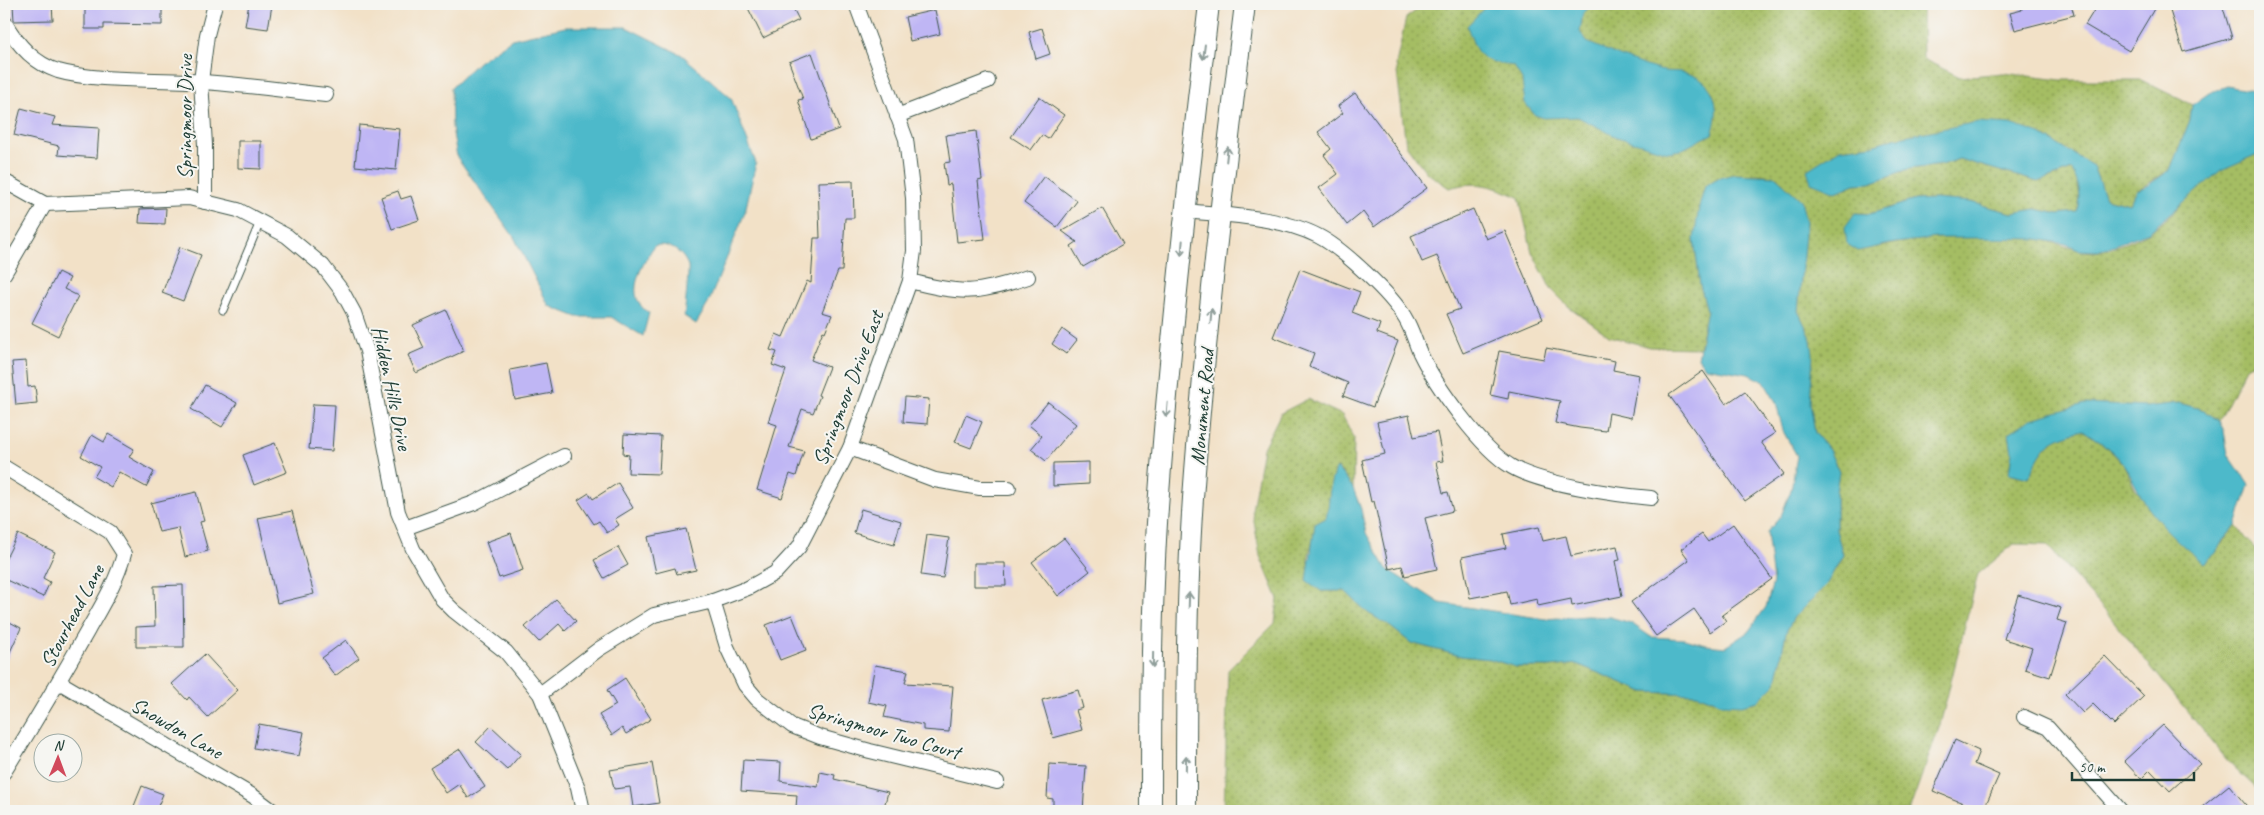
<svg xmlns="http://www.w3.org/2000/svg" width="2264" height="815" font-family="Caveat,sans-serif">
<style>
.grass{fill:url(#grass-dots);stroke:#627d4c}
.water{fill:#4eb9ca;stroke:#367b7f}
.building{fill:#bfb6f4}
.lines{fill:none;stroke-linecap:round;stroke-linejoin:round}
.lane-casing{stroke:#3f564a;stroke-width:9}
.street-casing{stroke:#3f564a;stroke-width:16}
.secondary-casing{stroke:#3f564a;stroke-width:22}
.lane{stroke:#fff;stroke-width:7}
.street{stroke:#fff;stroke-width:14}
.secondary{stroke:#fff;stroke-width:20}
.oneway{stroke:#8f9e9a}
.labels{text-anchor:middle;stroke-width:4;stroke-linejoin:round;paint-order:stroke}
.street-label{font-size:21px;fill:#1f3d34;stroke:#f6f6f2}
</style>
<defs>
<pattern id="grass-dots" width="8" height="8" patternUnits="userSpaceOnUse" patternTransform="scale(1.25)"><rect width="8" height="8" fill="#a5bd63"/><path d="M2 2h.1M6 6h.1" fill="none" stroke="#869b52" stroke-width="1.8" stroke-linecap="round"/></pattern>
</defs>
<rect width="100%" height="100%" fill="#f6f6f2"/>
<filter id="ink" filterUnits="userSpaceOnUse"><feTurbulence type="fractalNoise" baseFrequency=".02" numOctaves="2"/><feDisplacementMap in="SourceGraphic" scale="10" xChannelSelector="R" yChannelSelector="G"/><feConvolveMatrix kernelMatrix="1 2 1 2 8 2 1 2 1" color-interpolation-filters="sRGB"/></filter>
<filter id="wash" filterUnits="userSpaceOnUse"><feTurbulence type="fractalNoise" baseFrequency=".0096" numOctaves="4" result="noise"/><feDisplacementMap in="SourceGraphic" scale="20" xChannelSelector="R" yChannelSelector="G"/><feGaussianBlur stdDeviation="1.12" result="paint"/><feColorMatrix in="noise" values="0 0 0 0 0 0 0 0 0 0 0 0 0 0 0 0 0 1.4 0 .05"/><feComposite in="paint" operator="in"/></filter>
<g filter="url(#wash)">
<rect width="100%" height="100%" fill="#f2e1c7"/>
<!-- grass -->
<path class="grass" d="M1425 4H1922L1923 59 1960 77 2003 73 2061 80H2141L2192 105 2190 120 2170 170 2137 190 2129 204 2105 198 2093 166 2040 134 1939 130 1894 138 1873 145 1840 149 1836 192 1855 184 1870 183 1908 169 1942 165 1959 159 2038 182 2073 170C2079 185 2082 197 2077 212L2058 214 2036 209 2012 213 1970 202 1935 199 1915 200 1870 214 1855 213 1881 247C1919 235 1996 235 2037 239 2057 241 2080 255 2100 251 2112 248 2139 239 2150 232 2176 214 2195 186 2222 169 2233 162 2248 158 2260 153V359L2246 367 2219 421 2204 410 2179 403 2146 407 2085 404 2009 433 2012 452 2009 473 2028 478 2040 455 2053 439 2083 430 2108 448 2124 465 2135 489 2204 563C2217 553 2224 538 2236 526L2260 555V792L2227 760 2107 613 2047 545 2014 544 1978 574 1940 725 1909 811H1224L1228 670 1275 623 1278 599 1260 556 1252 510 1263 448 1281 413 1308 399 1342 415 1354 438 1353 488 1338 468C1327 482 1332 500 1327 516 1321 532 1306 545 1309 563 1311 572 1318 582 1321 591H1345L1368 613 1387 624 1411 643 1461 656 1490 659 1516 667H1550L1577 664 1644 692 1697 694 1723 704 1776 683 1786 632 1794 617 1826 585 1843 555 1836 530V491L1839 472 1829 450 1815 433 1810 403V336L1798 311 1806 222 1801 200 1774 176 1757 174 1716 179 1705 186 1694 239 1700 285 1707 310 1699 348 1649 347 1609 336 1568 306 1551 289 1532 252 1519 197C1492 186 1478 180 1449 188L1426 172 1406 145 1396 64 1406 18Z"/>
<!-- water -->
<g class="water">
<path d="M1488 4H1594L1583 13 1580 32 1587 42C1610 52 1634 63 1659 70 1666 72 1674 71 1682 72 1715 79 1722 105 1712 134L1681 150 1668 152 1617 137 1578 117 1544 118 1535 115 1525 103 1522 80 1514 66C1478 60 1479 59 1467 26Z"/>
<path d="M565 27H626L682 55 731 98 756 163 745 212 732 245 708 304 696 324 684 316C685 311 689 269 688 266 683 252 668 242 654 246 641 267 623 296 649 313L643 336 611 317H577L549 306 514 237 457 157 452 127 451 88 478 62 512 39Z"/>
<path d="M2227 86 2253 91 2260 102V153L2221 170 2149 232 2098 251 2078 250 2066 244 2037 239 1981 238H1936L1895 243 1858 251 1847 244 1845 227 1855 213 1870 214 1915 200 1935 199 1970 202 2012 213 2036 209 2058 214 2077 212C2083 197 2079 184 2072 170L2038 182 1959 159 1942 165 1908 169 1870 183 1855 184 1836 192 1811 182 1807 170 1840 149 1873 145 1894 138 1978 122 2011 124 2040 134 2093 166 2105 198 2129 204 2137 190 2147 186 2170 170 2190 120 2192 105 2209 93Z"/>
<path d="M1734 174 1775 176 1801 200 1806 222 1798 311 1810 336 1813 353 1810 403 1815 433 1829 450 1839 472 1836 491V530L1843 555 1826 585 1794 617 1786 632 1776 683 1758 701 1742 705 1723 704 1697 694 1644 692 1577 664 1550 667H1516L1490 659 1461 656 1411 643 1387 624 1368 613 1345 591H1321L1307 581 1315 524 1326 518C1331 502 1327 482 1337 468L1353 488 1361 509 1366 533 1387 569 1440 603 1545 619 1587 616 1610 617 1631 623 1651 637 1685 639 1706 645 1725 647 1748 632 1766 607 1773 582 1767 532 1781 516 1791 490 1797 456 1783 431 1776 402 1764 382 1748 374 1705 367 1698 358 1707 310 1700 285 1694 239 1699 207 1705 186 1716 179Z"/>
<path d="M2179 403 2204 410 2219 421 2224 431 2228 454 2249 485 2236 526 2223 540 2216 553 2204 563C2186 549 2168 533 2154 515 2141 500 2135 482 2124 465 2115 451 2097 440 2083 430 2046 440 2045 445 2028 478L2009 473 2012 452 2009 433 2031 419 2085 404 2146 407Z"/>
</g>
<g id="blocks">
<!-- building -->
<g class="building">
<path d="M13 4H52L53 20 14 21Z"/>
<path d="M85 4H162V25L104 24V29H85Z"/>
<path d="M249 4 272 5 268 29 245 26Z"/>
<path d="M746 4H791L799 20 763 38Z"/>
<path d="M2020 4H2071L2074 15 2015 30 2010 13 2022 10Z"/>
<path d="M2098 4H2157L2129 51 2085 25Z"/>
<path d="M2193 4H2222L2232 38 2183 52 2170 11Z"/>
<path d="M935 10 940 34 910 41 905 17Z"/>
<path d="M1042 28 1050 54 1036 59 1029 32Z"/>
<path d="M812 53 839 129 811 139 798 100 803 99 789 62Z"/>
<path d="M1355 93 1427 188 1374 227 1363 212 1347 225 1319 188 1338 174 1324 155 1331 149 1318 132 1343 113 1338 106Z"/>
<path d="M1039 97 1064 115 1048 139 1042 135 1031 150 1011 137Z"/>
<path d="M21 108 55 117 52 125 99 128 97 158 58 155 59 146 14 135Z"/>
<path d="M359 125 400 129 396 170 355 166Z"/>
<path d="M976 131 982 180 978 181 985 239 957 242 951 184 947 185 944 163 950 162 946 135Z"/>
<path d="M238 141H261V169L238 168Z"/>
<path d="M1044 176 1077 201 1057 227 1024 203Z"/>
<path d="M853 181 854 218H845L842 271H838L822 312 832 315 825 332 823 331 811 360 829 367 818 395 820 396 813 413 802 409 789 447 804 451 796 476 790 474 782 498 757 490 777 425 768 422 786 370 772 365 777 352 770 350 776 334 783 337 807 281 811 283 814 238H820L818 182Z"/>
<path d="M398 191 401 199 411 196 419 220 392 229 381 197Z"/>
<path d="M166 208 165 224 139 223 140 209Z"/>
<path d="M1102 208 1123 244 1083 267 1071 246 1077 242 1062 231Z"/>
<path d="M1473 209 1486 239 1505 231 1543 319 1463 353 1446 314 1460 309 1437 256 1422 262 1411 236Z"/>
<path d="M180 247 201 255 183 301 162 293Z"/>
<path d="M1300 269 1360 292 1352 313 1380 324 1377 333 1398 341 1373 407 1343 396 1348 383 1309 367 1314 353 1273 337Z"/>
<path d="M58 272 70 278 64 289 78 296 58 336 32 323Z"/>
<path d="M446 310 464 351 416 373 408 355 424 348 413 325Z"/>
<path d="M1062 329 1077 340 1066 354 1052 344Z"/>
<path d="M1546 348 1615 361 1613 370 1639 375 1631 418 1609 413 1606 431 1580 428 1555 423 1560 401 1509 391 1508 399 1490 395 1499 351 1544 359Z"/>
<path d="M26 361 28 387 35 386 37 403 16 405 12 362Z"/>
<path d="M546 363 552 393 515 400 510 370Z"/>
<path d="M1703 371 1726 404 1745 391 1775 433 1761 442 1784 474 1745 501 1669 395Z"/>
<path d="M205 385 237 403 222 427 191 409Z"/>
<path d="M905 397 929 399 927 424 903 422Z"/>
<path d="M1048 402 1076 424 1046 461 1031 449 1042 436 1029 425Z"/>
<path d="M313 404 335 405 332 451 309 449Z"/>
<path d="M966 415 982 422 971 448 955 442Z"/>
<path d="M1409 415 1414 437 1437 432 1443 461 1436 462 1443 493 1448 492 1453 511 1425 518 1437 569 1405 576 1402 566 1389 569 1374 501 1371 502 1362 460 1385 454 1377 422Z"/>
<path d="M108 434 134 449 129 457 154 472 146 487 119 472 111 487 94 477 100 467 81 456 92 435 104 442Z"/>
<path d="M624 434 661 436 659 474 628 473 629 455 623 454Z"/>
<path d="M275 443 287 472 254 485 243 455Z"/>
<path d="M1089 462V484L1053 486V463Z"/>
<path d="M618 483 633 508 615 519 619 525 607 533 599 521 594 524 578 500 589 493 593 499Z"/>
<path d="M196 492 204 521 200 522 208 551 185 557 178 528 159 532 151 503Z"/>
<path d="M861 509 901 521 894 545 854 533Z"/>
<path d="M292 511 314 594 277 603 258 518Z"/>
<path d="M1733 524 1772 579 1722 615 1726 621 1710 632 1694 609 1656 636 1631 602 1689 560 1681 549 1702 534 1708 542Z"/>
<path d="M1539 527 1543 541 1566 536 1571 556 1617 546 1620 560 1615 561 1622 596 1572 606 1571 599 1538 606 1537 599 1510 605 1507 591 1470 598 1462 557 1506 548 1503 534Z"/>
<path d="M686 529 696 570 677 574 675 568 656 573 648 537Z"/>
<path d="M511 533 523 570 499 578 486 542Z"/>
<path d="M18 534 55 552 43 578 50 582 43 597 4 579V562Z"/>
<path d="M927 535 949 538 943 578 921 575Z"/>
<path d="M1064 538 1090 571 1058 596 1032 562Z"/>
<path d="M618 547 628 565 604 578 594 560Z"/>
<path d="M974 563H1005L1006 586H974Z"/>
<path d="M183 585 184 647H136V627L155 626 154 586Z"/>
<path d="M2018 595 2061 608 2057 620 2067 623 2050 677 2025 669 2032 648 2004 639Z"/>
<path d="M556 599 576 621 565 631 559 624 539 642 525 627Z"/>
<path d="M792 615 806 650 780 660 766 625Z"/>
<path d="M4 619 21 628 4 665Z"/>
<path d="M346 640 359 658 335 676 322 658Z"/>
<path d="M205 654 238 690 208 717 189 697 187 700 172 684Z"/>
<path d="M2105 656 2144 696 2114 725 2093 704 2083 713 2065 694Z"/>
<path d="M875 665 908 671 905 683 953 686 949 732 923 730V725L884 717 887 706 868 702Z"/>
<path d="M625 678 651 719 626 734 622 728 612 735 599 715 616 705 607 690Z"/>
<path d="M1078 690 1083 708 1076 710 1082 730 1053 738 1042 700Z"/>
<path d="M259 724 304 732 299 756 254 748Z"/>
<path d="M2163 725 2200 764 2170 791 2150 770 2141 779 2124 761Z"/>
<path d="M491 726 521 754 507 770 476 742Z"/>
<path d="M1955 740 1979 751 1974 764 1999 775 1983 811 1933 791Z"/>
<path d="M460 749 485 787 468 798 459 784 446 793 430 768Z"/>
<path d="M743 760 781 762 780 781 818 787 820 772 835 775 834 779 888 792 883 811H819L796 808 797 795 741 791Z"/>
<path d="M652 763 659 803 633 807 630 787 614 789 610 770Z"/>
<path d="M1049 764 1086 766 1083 811H1053V799L1047 798Z"/>
<path d="M2229 785 2251 811H2197Z"/>
<path d="M142 786 163 794 156 811H132Z"/>
</g>
</g>
</g>
<g filter="url(#ink)">
<use href="#blocks" fill-opacity="0" stroke="#3f564a" stroke-width="1"/>
<g class="lines">
<!-- lane casing -->
<g class="lane-casing">
<path id="lane" d="M223 310 260 222"/>
</g>
<!-- street casing -->
<g class="street-casing">
<g id="street">
<path d="M4 21C16 43 33 63 58 71 92 81 150 79 187 81 233 83 280 90 326 95"/>
<path d="M897 116 988 81"/>
<path d="M4 181 45 204 189 198 238 210 287 236 323 266 342 291 354 313 367 351 398 512 413 549 442 599 454 611 506 652 540 694 578 788 583 811"/>
<path d="M205 202V145L201 81 207 35 215 4"/>
<path d="M1185 211C1226 215 1282 217 1318 236 1342 248 1392 295 1405 318 1412 329 1415 342 1420 353 1436 386 1481 449 1512 467 1541 484 1616 495 1651 498"/>
<path d="M4 274 45 204"/>
<path d="M910 281C962 295 977 294 1028 277"/>
<path d="M850 448 935 480 980 488H1009"/>
<path d="M4 467 110 532 124 554C117 581 102 605 88 630 61 678 33 725 4 772"/>
<path d="M405 528 474 503 564 456"/>
<path d="M713 601 727 647 745 685 757 699 792 726 820 737 870 751 997 782"/>
<path d="M59 682 253 796 273 811"/>
<path d="M540 694 599 649 654 615 713 601 748 588 775 573 799 547 850 448 910 281 914 251 913 198 906 139 856 4"/>
<path d="M2024 717 2048 728 2121 811"/>
</g>
</g>
<!-- secondary casing -->
<g class="secondary-casing">
<g id="secondary">
<path d="M1151 811C1151 706 1151 599 1159 494 1171 330 1190 167 1209 4"/>
<path d="M1186 811C1186 707 1186 602 1193 498 1205 333 1225 168 1245 4"/>
</g>
</g>
<!-- lane -->
<use href="#lane" class="lane"/>
<!-- street -->
<use href="#street" class="street"/>
<!-- secondary -->
<use href="#secondary" class="secondary"/>
</g>
<!-- one-way arrows -->
<defs><path id="oneway-shaft" d="M-6 0H5M1.5-3L5.5 0L1.5 3" fill="none" stroke-width="1.6" stroke-linecap="round" stroke-linejoin="round" transform="scale(1.25)"/></defs>
<g class="oneway">
<use href="#oneway-shaft" transform="translate(1204 52) rotate(97)"/>
<use href="#oneway-shaft" transform="translate(1227 154) rotate(-84)"/>
<use href="#oneway-shaft" transform="translate(1182 248) rotate(95)"/>
<use href="#oneway-shaft" transform="translate(1211 316) rotate(-85)"/>
<use href="#oneway-shaft" transform="translate(1167 410) rotate(95)"/>
<use href="#oneway-shaft" transform="translate(1189 600) rotate(-88)"/>
<use href="#oneway-shaft" transform="translate(1153 660) rotate(91)"/>
<use href="#oneway-shaft" transform="translate(1186 763) rotate(-89)"/>
</g>
</g>
<g class="labels">
<!-- street labels -->
<g class="street-label">
<text transform="translate(185 117) rotate(-90)" y="7">Springmoor Drive</text>
<text transform="translate(392 388) rotate(78)" y="7">Hidden Hills Drive</text>
<text transform="translate(848 388) rotate(-69)" y="7">Springmoor Drive East</text>
<text transform="translate(1202 407) rotate(-85)" y="7">Monument Road</text>
<text transform="translate(72 616) rotate(-62)" y="7">Stourhead Lane</text>
<text transform="translate(177 728) rotate(30)" y="7">Snowdon Lane</text>
<text transform="translate(884 731) rotate(16)" y="7">Springmoor Two Court</text>
</g>
</g>
<!-- margin -->
<rect width="2264" height="815" fill="none" stroke="#f6f6f2" stroke-width="20"/>
<!-- north arrow -->
<g transform="translate(58 758) rotate(1)"><circle r="24" fill="#f6f6f2" stroke="#a0aca6"/>
<path d="M0-4L9 19L0 12L-9 19Z" fill="#d1495b"/>
<text y="-8" font-size="14" font-weight="bold" text-anchor="middle" fill="#1f3d34">N</text>
</g>
<!-- scale -->
<path d="M2072 772v8h122v-8" fill="none" stroke="#1f3d34" stroke-width="2.5"/>
<text x="2079" y="772" font-size="15" fill="#1f3d34" stroke="#f6f6f2" stroke-width="4" paint-order="stroke">50 m</text>
</svg>
